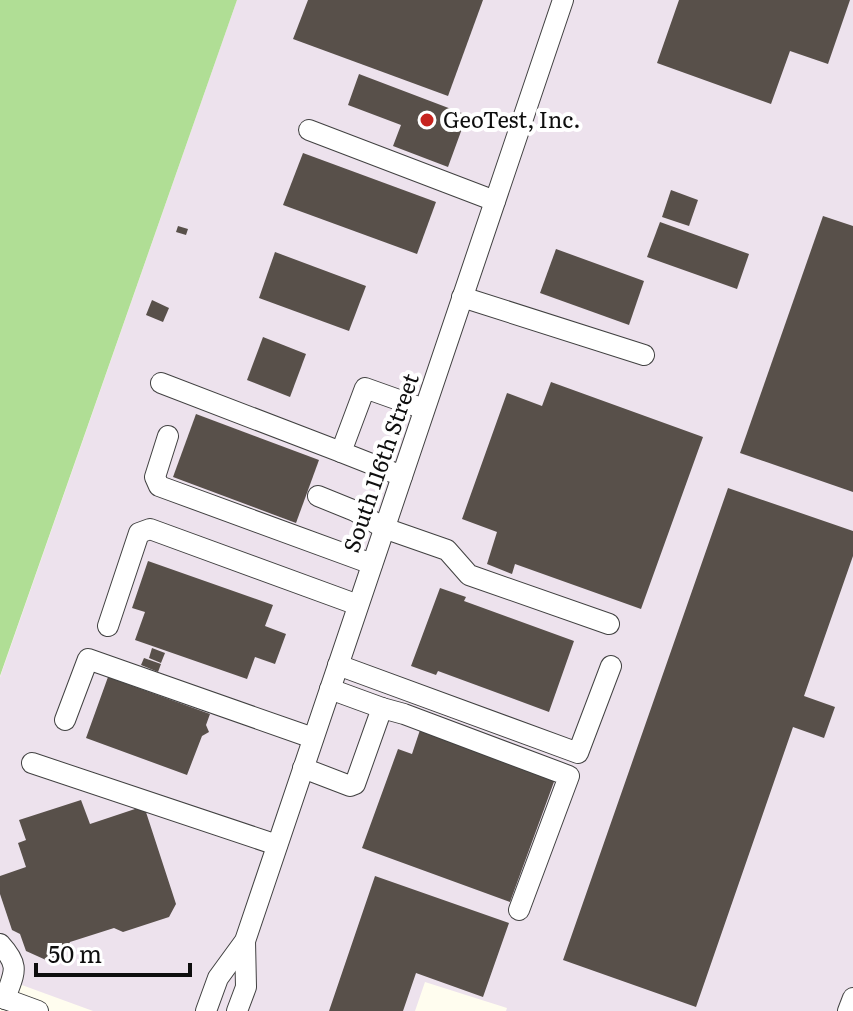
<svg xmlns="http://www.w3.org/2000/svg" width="853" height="1011" font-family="Literata,serif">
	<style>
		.industrial { fill: #ede2ed }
		.forest { fill: #b0de95 }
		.building { fill: #58504a }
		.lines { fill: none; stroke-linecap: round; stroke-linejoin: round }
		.minor-casing { stroke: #414141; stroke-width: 22 }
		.minor { stroke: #fff; stroke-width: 20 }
		.poi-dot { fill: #c6231e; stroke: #fff; stroke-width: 3 }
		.labels { text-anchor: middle; stroke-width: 8; stroke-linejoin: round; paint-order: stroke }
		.poi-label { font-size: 22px; fill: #0e0e0e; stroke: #fff; text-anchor: start }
		.street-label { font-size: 22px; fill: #0e0e0e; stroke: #fff }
	</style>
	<rect width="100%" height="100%" fill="#fffdef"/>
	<polygon class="industrial" points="237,0 853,0 853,1011 506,1011 507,1008 425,982 415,1011 93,1011 0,977 0,677"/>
	<polygon class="forest" points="0,0 237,0 0,676"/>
	<g class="building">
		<polygon points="308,0 483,0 448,96 293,39"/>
		<polygon points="679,0 850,0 828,64 790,51 771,104 657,63"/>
		<polygon points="359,74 467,115 448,167 393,146 401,125 348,105"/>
		<polygon points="303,153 436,202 417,254 283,205"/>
		<polygon points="671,190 698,200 689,226 662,217"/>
		<polygon points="823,216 853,226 853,492 740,453"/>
		<polygon points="660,222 749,254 737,289 647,257"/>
		<polygon points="178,226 188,229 186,235 176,232"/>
		<polygon points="556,249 644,281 629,325 540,293"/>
		<polygon points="275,252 366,286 349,331 259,298"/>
		<polygon points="152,300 169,308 163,322 146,315"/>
		<polygon points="263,337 306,354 290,397 247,380"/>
		<polygon points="551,382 703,437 641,609 515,564 512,574 487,564 497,532 462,519 507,393 542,406"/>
		<polygon points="196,414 319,460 296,523 173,477"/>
		<polygon points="728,488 853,531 853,556 804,696 835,707 824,738 793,727 696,1007 563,960"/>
		<polygon points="148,561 273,605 265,626 286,634 275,664 255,657 247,679 135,640 145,612 132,608"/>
		<polygon points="440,588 466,597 464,601 574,641 549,712 438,671 436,675 411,666"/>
		<polygon points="152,648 165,653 161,663 149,658"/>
		<polygon points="144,658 161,664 158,672 141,665"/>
		<polygon points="108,677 210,714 206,725 209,732 202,736 187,775 86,738"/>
		<polygon points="420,730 555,779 510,902 362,848 398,749 412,754"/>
		<polygon points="81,800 90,824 144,806 176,904 169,917 123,932 114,928 70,942 64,954 46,960 26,951 20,934 12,930 0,894 0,876 26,867 18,843 26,840 19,820"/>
		<polygon points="375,876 509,923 483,997 416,973 403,1011 329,1011"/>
	</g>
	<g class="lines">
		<g class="minor-casing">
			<g id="minor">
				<polyline points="309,130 495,201"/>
				<polyline points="462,297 644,355"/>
				<polyline points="161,383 341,452"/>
				<polyline points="168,436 155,477 159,486 372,564"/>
				<polyline points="402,476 341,452 365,388 424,409"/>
				<polyline points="318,496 355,511 384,528 447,550 469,575 609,624"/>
				<polyline points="108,626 139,533 150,529 358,605"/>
				<polyline points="338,665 578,753 611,666"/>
				<polyline points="382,708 404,714 569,776 519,910"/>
				<polyline points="65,720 88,659 313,738"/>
				<polyline points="32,763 277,845"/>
				<polyline points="303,768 350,786 355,784 382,708 330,689"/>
				<path d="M0,944C21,967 14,972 5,999"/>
				<polyline points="0,997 38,1011"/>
				<polyline points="206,1011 218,978 245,941 563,0"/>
				<polyline points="237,1011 246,987 245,941"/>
				<polyline points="848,1011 853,998"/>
			</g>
		</g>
		<use href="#minor" class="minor"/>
	</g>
	<circle class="poi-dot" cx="427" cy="120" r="8"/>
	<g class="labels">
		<g class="poi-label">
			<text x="443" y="128">GeoTest, Inc.</text>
		</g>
		<g class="street-label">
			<text transform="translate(381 463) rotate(-71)" y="8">South 116th Street</text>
		</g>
	</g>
	<path d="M36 963v12h154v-12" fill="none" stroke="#0e0e0e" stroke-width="4"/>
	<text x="48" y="963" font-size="24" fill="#0e0e0e" stroke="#ffffff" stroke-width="6" paint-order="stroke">50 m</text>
</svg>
